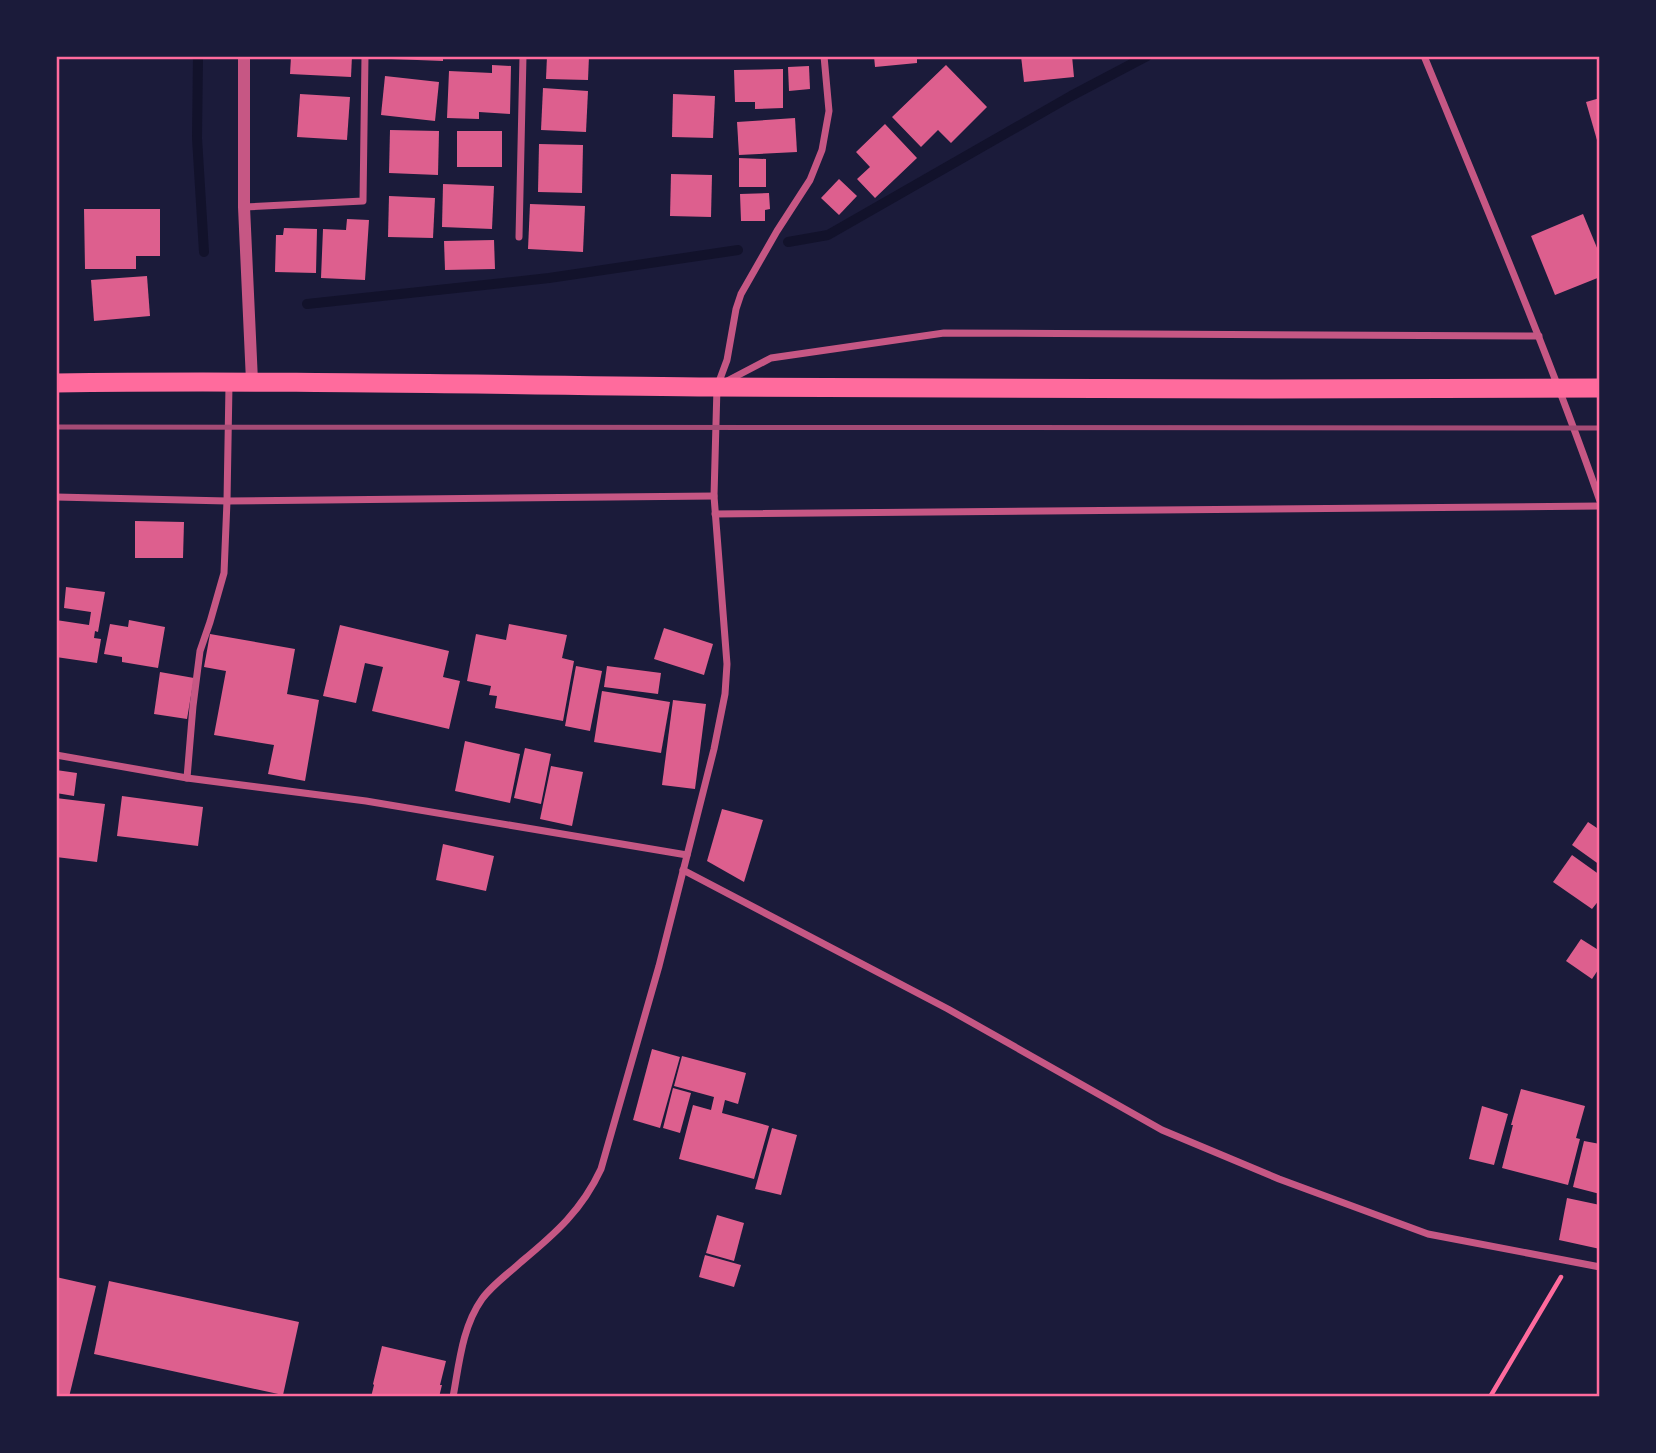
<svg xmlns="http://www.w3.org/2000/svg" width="1656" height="1453" font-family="Overpass,sans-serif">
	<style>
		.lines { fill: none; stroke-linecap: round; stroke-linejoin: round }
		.stream { stroke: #12122b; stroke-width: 10 }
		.building { fill: #dd5f8e }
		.path { stroke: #ff6b9d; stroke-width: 4.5 }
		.minor { stroke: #c65784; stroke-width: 7 }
		.tertiary { stroke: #c65784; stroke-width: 12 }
		.trunk { stroke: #ff6b9d; stroke-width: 19 }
		.rail { stroke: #a44b75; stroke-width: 5 }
		.neatline { fill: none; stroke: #ff6b9d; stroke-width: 2.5 }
	</style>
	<rect width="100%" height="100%" fill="#1b1b3a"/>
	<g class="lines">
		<g class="stream">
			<polyline points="198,56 197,138 204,252"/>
			<polyline points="788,242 828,235 1071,96 1147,56"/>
			<polyline points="307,304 549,278 738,250"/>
		</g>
	</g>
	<g class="building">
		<polygon points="291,56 352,56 351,77 290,74"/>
		<polygon points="391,56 443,56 443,61 391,59"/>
		<polygon points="547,56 589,56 588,80 546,79"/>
		<polygon points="874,56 917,56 917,63 875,67"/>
		<polygon points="1021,56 1072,56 1074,77 1024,82"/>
		<polygon points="492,65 511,66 510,114 479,112 479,119 447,118 449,71 492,73"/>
		<polygon points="946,65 987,107 951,143 938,130 921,147 892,117"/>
		<polygon points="809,66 810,89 789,91 788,67"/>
		<polygon points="783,69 783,108 755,109 755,102 735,102 734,70"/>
		<polygon points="385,76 439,82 435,121 381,115"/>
		<polygon points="543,88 588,91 586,132 541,130"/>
		<polygon points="300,94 350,97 347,140 297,137"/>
		<polygon points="673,94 715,96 713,138 672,137"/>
		<polygon points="1600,98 1600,147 1599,147 1586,102"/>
		<polygon points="795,118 797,152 739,155 737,122"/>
		<polygon points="885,124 917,158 875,198 857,179 870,167 856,152"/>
		<polygon points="390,130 439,131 438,175 389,173"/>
		<rect x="457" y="131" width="45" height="36"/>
		<polygon points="539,144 583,145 582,193 538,192"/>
		<polygon points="739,158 766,159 766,187 739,187"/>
		<polygon points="671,174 712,175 711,217 670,216"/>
		<polygon points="839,179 857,196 839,215 821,198"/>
		<polygon points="443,184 494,186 492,229 442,227"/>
		<polygon points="769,193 770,209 765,210 765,221 741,221 740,194"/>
		<polygon points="389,196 435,198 433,238 388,237"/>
		<polygon points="530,204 585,206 583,252 528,249"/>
		<polygon points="84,209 160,209 160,256 136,256 136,269 85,269"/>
		<polygon points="1583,214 1600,255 1600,277 1555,295 1531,236"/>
		<polygon points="347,219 369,220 365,280 321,278 323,229 346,230"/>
		<polygon points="284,228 317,229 316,273 275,272 276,235 283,235"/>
		<polygon points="494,240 495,269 445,270 444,241"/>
		<polygon points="147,276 150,316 94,321 91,280"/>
		<polygon points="135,521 184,522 183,558 135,558"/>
		<polygon points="66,587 105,592 98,632 95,631 94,638 101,639 97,663 56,657 56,620 89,625 91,612 64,608"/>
		<polygon points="129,620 165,627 158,668 122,662 122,657 104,654 110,624 128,627"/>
		<polygon points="509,624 567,635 562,658 574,661 563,721 495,708 497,696 489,695 491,686 467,681 476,634 506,640"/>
		<polygon points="340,625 449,651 443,677 460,681 449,729 372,711 383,667 365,663 356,703 323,696"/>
		<polygon points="664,628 713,644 704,675 654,659"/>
		<polygon points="210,634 295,649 287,694 319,700 305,781 268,774 274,745 214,735 226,671 204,667"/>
		<polygon points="576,666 602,671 590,731 565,726"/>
		<polygon points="607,666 661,673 658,694 604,687"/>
		<polygon points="160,672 194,678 187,719 154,714"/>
		<polygon points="602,691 670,702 661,753 594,742"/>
		<polygon points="673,700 706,704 695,789 662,785"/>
		<polygon points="465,741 520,754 510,803 455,791"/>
		<polygon points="525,748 551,754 541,804 514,798"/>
		<polygon points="551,766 583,772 572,826 540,819"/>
		<polygon points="56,770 77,773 74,796 56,793"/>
		<polygon points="122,796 203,807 198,846 117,836"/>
		<polygon points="56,798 105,804 97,862 56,857"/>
		<polygon points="722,809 763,820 744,882 707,861"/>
		<polygon points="1588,822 1600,830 1600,865 1572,845"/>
		<polygon points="443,844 494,856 486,891 436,880"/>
		<polygon points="1572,855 1600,875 1600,899 1592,909 1553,882"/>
		<polygon points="1581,939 1600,951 1600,967 1592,979 1566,961"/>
		<polygon points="652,1049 680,1057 660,1128 633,1120"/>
		<polygon points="682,1056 746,1073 738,1104 725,1100 722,1113 769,1126 754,1179 679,1159 693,1105 711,1110 714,1097 674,1086"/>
		<polygon points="673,1088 691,1093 680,1133 663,1128"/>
		<polygon points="1521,1089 1585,1106 1576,1138 1580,1139 1568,1185 1502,1168 1513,1125 1511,1125"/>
		<polygon points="1482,1106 1508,1114 1494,1165 1469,1159"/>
		<polygon points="772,1128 797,1135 781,1195 755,1189"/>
		<polygon points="1584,1141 1600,1144 1600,1194 1573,1187"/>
		<polygon points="1567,1198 1600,1205 1600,1249 1559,1240"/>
		<polygon points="717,1215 744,1223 734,1261 706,1253"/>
		<polygon points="705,1255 741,1265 734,1287 699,1277"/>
		<polygon points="56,1277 96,1286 69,1397 56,1397"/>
		<polygon points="109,1281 299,1322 283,1395 94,1354"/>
		<polygon points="382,1346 446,1361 440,1385 442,1385 439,1397 371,1397 374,1385 373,1384"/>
	</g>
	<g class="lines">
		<polyline class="path" points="1490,1397 1561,1277"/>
		<g class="minor">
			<path d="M1424,56C1485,204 1547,350 1600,501"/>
			<polyline points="244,207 363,201 365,56"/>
			<polyline points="519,237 523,56"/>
			<polyline points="727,381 771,358 944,333 1539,336"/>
			<polyline points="56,497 227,501 714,496"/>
			<polyline points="715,514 1600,506"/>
			<polyline points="56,755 187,778 366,801 687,855"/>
			<polyline points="187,778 193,706 200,651 210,622 224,573 227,501 229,385"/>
			<polyline points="683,870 948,1009 1162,1130 1279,1179 1428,1234 1600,1267"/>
			<path d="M453,1397C459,1365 462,1327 482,1299C492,1285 508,1274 521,1262C556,1233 582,1210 601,1169L659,966L714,749L725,694L727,664L714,496L717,387L727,360L736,309L741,294L777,231L810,180L822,150L829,111L824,56"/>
		</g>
		<polyline class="tertiary" points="244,56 244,207 252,381"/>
		<path class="trunk" d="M56,383C276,380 496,385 715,387C1010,389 1305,390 1600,388"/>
		<polyline class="rail" points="56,427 1600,428"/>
	</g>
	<rect width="1656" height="1453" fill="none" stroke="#1b1b3a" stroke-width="116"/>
	<rect x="58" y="58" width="1540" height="1337" class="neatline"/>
</svg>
